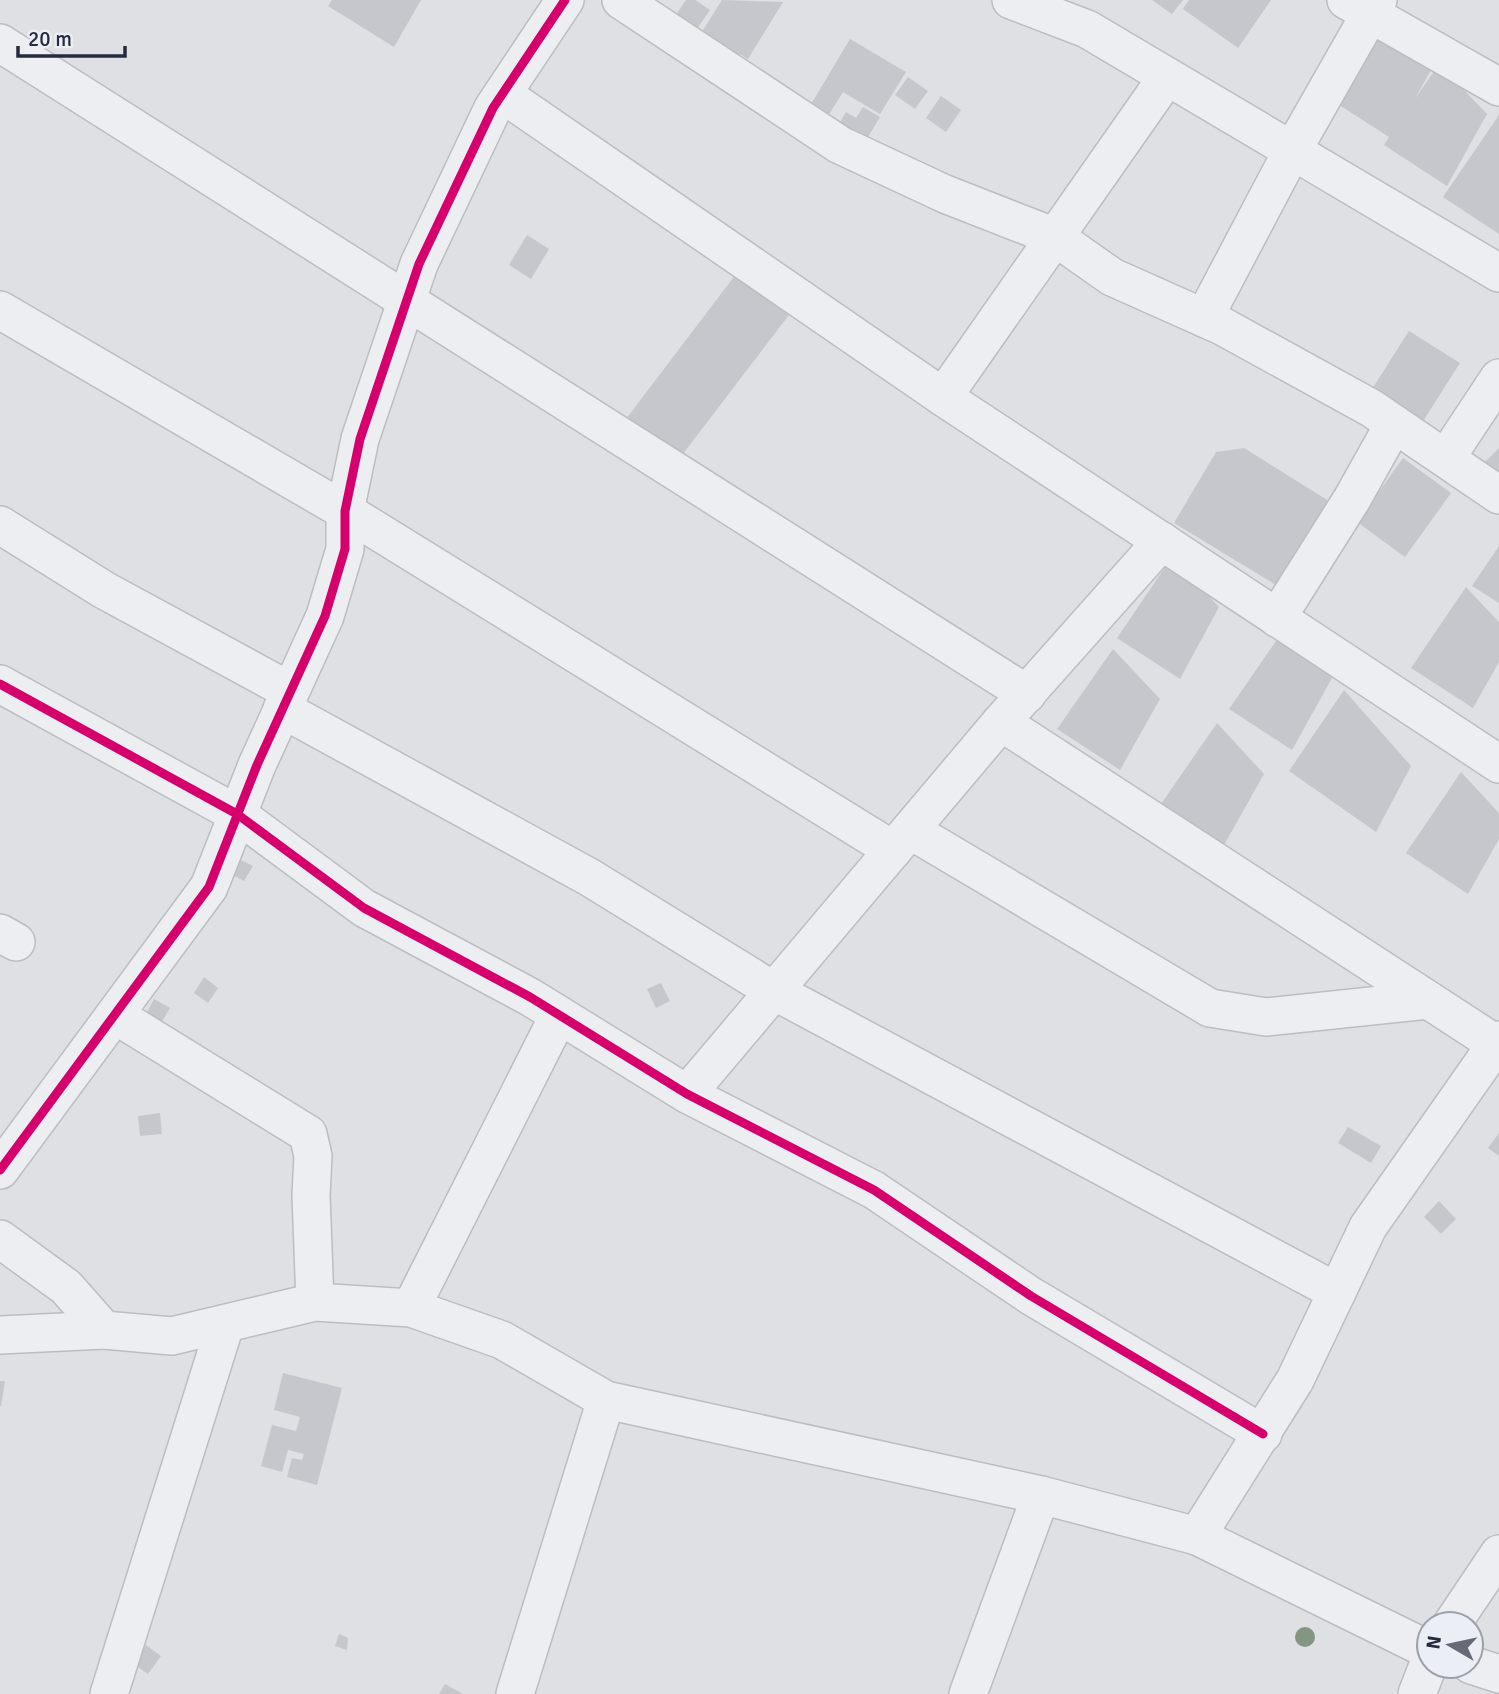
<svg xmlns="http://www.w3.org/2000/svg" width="1499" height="1694" font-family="Signika,sans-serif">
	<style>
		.building { fill: #c6c7cc }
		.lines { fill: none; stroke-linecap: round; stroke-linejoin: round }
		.minor-casing { stroke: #bcbdc1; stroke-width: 40 }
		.minor { stroke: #edeef1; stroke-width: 37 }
		.cycleway-casing { stroke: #ebeef5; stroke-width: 13 }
		.cycleway { stroke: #d6006c; stroke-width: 9 }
		.tree { fill: #829682 }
	</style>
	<rect width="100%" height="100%" fill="#dfe0e4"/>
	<g class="building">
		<polygon points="332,0 421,0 394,47 328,6"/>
		<polygon points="686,0 695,0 710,10 692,36 671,22"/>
		<polygon points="722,0 783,2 748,59 740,54 734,64 696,41"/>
		<polygon points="1152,0 1183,0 1172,14"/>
		<polygon points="1189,0 1271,0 1238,48 1183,9"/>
		<polygon points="1376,28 1432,68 1415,99 1439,64 1487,114 1447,186 1384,145 1389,137 1330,99"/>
		<polygon points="850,39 906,72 880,114 843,92 828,116 810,106"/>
		<polygon points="908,77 928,91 915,109 895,95"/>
		<polygon points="941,96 961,110 946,132 926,118"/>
		<polygon points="863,107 880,117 865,142 838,125 846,112 856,118"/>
		<polygon points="1499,115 1499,234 1443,197"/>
		<polygon points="527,235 549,249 531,279 509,265"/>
		<polygon points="736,274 789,315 676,463 623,423"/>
		<polygon points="1409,331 1460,363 1418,429 1367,397"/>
		<polygon points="1244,448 1332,503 1281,588 1174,523 1216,452"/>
		<polygon points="1499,448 1499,481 1481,466"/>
		<polygon points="1403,458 1451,493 1405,557 1357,522"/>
		<polygon points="1499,546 1499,603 1472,586"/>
		<polygon points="1172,557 1219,607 1180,679 1117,638"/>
		<polygon points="1466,587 1499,622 1499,662 1473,708 1411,668"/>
		<polygon points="1285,628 1332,678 1292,750 1229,709"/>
		<polygon points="1113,649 1160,699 1120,770 1057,729"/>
		<polygon points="1344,690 1411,766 1376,832 1289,771"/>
		<polygon points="1217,723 1264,774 1224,845 1161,804"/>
		<polygon points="1461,772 1499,813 1499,839 1468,894 1406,853"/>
		<polygon points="239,859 253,866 244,881 231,874"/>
		<polygon points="204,977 218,988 208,1003 194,993"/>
		<polygon points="661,983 670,1001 656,1008 647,989"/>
		<polygon points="154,999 170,1008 160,1025 145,1016"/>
		<polygon points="160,1113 162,1134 140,1136 138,1116"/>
		<polygon points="1348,1127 1381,1146 1371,1163 1338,1143"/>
		<polygon points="1499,1133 1499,1156 1488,1148"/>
		<polygon points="1439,1201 1456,1219 1441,1234 1424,1217"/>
		<polygon points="283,1373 342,1388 317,1485 287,1477 292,1458 302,1460 304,1454 288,1450 282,1472 261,1466 272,1425 296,1431 300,1417 274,1410"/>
		<polygon points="0,1381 5,1381 1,1406 0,1406"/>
		<polygon points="339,1634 348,1638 347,1650 335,1646"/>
		<polygon points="146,1645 161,1656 148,1674 133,1664"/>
		<polygon points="445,1684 463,1694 439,1694"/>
	</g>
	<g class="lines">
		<g class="minor-casing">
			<g id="minor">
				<polyline points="621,0 840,145 945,194 1055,237 1112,277 1222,326 1371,408 1499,495"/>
				<polyline points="1011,0 1087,29 1499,273"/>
				<polyline points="1346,0 1499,87"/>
				<polyline points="0,43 1027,694"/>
				<polyline points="504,95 943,397 1499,764"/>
				<polyline points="0,310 345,511 893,850"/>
				<polyline points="1204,318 1291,153 1378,0"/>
				<polyline points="943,397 1167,77"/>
				<polyline points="1446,458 1499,378"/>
				<polyline points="0,525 104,590 290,691"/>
				<polyline points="1277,618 1352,499 1394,424"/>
				<polyline points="0,684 237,814 364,908 530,997 687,1094 874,1190 1031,1296 1263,1434"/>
				<polyline points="282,709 589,877 774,991 1337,1292"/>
				<polyline points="1001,722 1496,1044"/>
				<polyline points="910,830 1210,1008 1266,1017 1428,1000"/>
				<polyline points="0,933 16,942"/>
				<polyline points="115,1015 308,1134 313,1156 311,1195 315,1302"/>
				<polyline points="687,1094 1001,722 1162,541"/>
				<polyline points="0,1170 209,887 257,765 325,616 345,549 345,511 360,439 419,264 493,108 565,0"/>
				<polyline points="0,1239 66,1287 104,1330 172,1336 315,1302 411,1308 502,1340 606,1400 1041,1495 1197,1536"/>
				<polyline points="411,1308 559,1015"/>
				<polyline points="0,1335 104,1330"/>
				<polyline points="1452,1624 1499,1554"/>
				<polyline points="1429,1650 1197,1536 1295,1380 1368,1227 1499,1040"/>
				<polyline points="1471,1665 1499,1674"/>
				<polyline points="109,1694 225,1325"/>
				<polyline points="515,1694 606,1400"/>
				<polyline points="968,1694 1041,1495"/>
				<polyline points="1417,1694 1429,1663"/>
			</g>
		</g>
		<use href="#minor" class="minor"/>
		<g class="cycleway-casing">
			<g id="cycleway">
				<polyline points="0,684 237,814 364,908 530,997 687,1094 874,1190 1031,1296 1263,1434"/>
				<polyline points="0,1170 209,887 257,765 325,616 345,549 345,511 360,439 419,264 493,108 565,0"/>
			</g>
		</g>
		<use href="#cycleway" class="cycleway"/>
	</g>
	<circle class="tree" cx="1305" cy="1637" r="10"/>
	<g transform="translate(1450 1645) rotate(279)"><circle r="33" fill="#ebeef5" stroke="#9ca0ab" stroke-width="2"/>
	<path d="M0-5L12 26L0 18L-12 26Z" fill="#666a77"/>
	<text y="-10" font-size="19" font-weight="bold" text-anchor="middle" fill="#252b3d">N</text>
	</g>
	<path d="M18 46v10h107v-10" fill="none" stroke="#252b3d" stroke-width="3.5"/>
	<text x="28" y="46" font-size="21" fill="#252b3d" stroke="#ebeef5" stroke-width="5" paint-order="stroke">20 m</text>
</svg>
